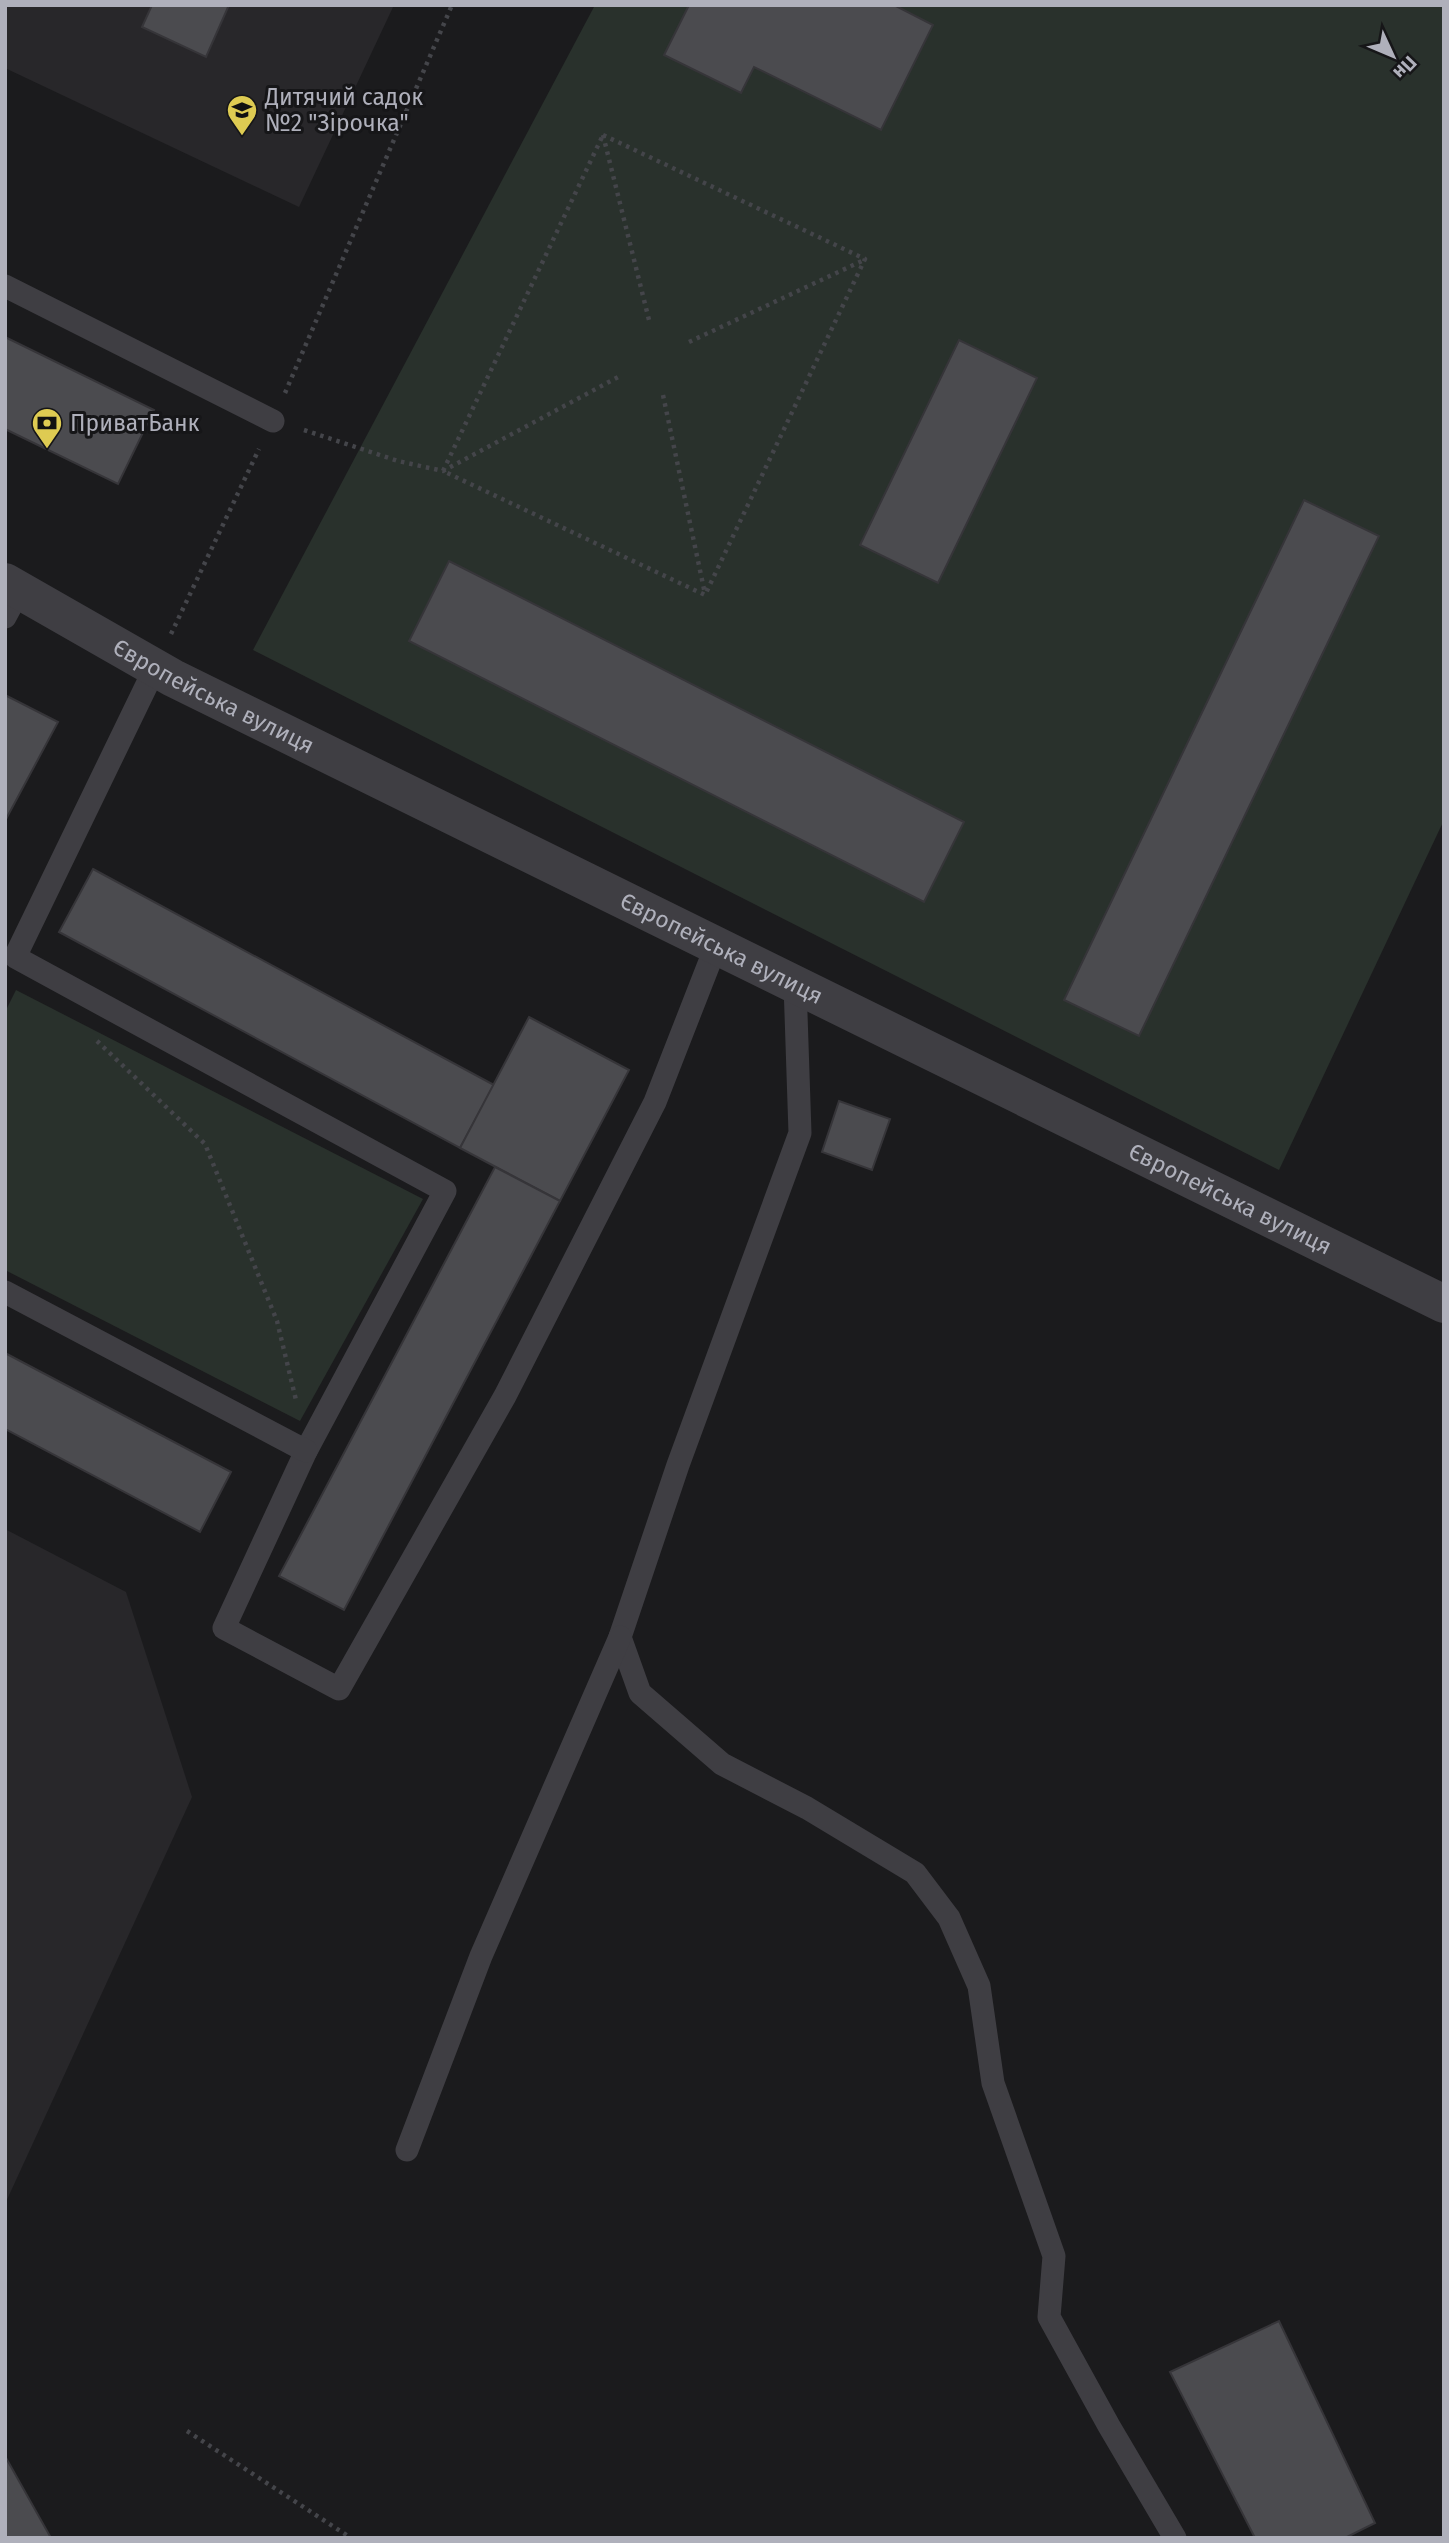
<svg xmlns="http://www.w3.org/2000/svg" width="1449" height="2543" font-family="'Fira Sans',sans-serif">
	<style>
		.built { fill: #28272a }
		.green { fill: #29312c }
		.building { fill: #4b4b4f; stroke: #363539; stroke-width: 2 }
		.lines { fill: none; stroke-linecap: round; stroke-linejoin: round }
		.path { stroke: #44454a; stroke-width: 4.5; stroke-dasharray: 3.5 5; stroke-linecap: butt }
		.service { stroke: #3f3e43; stroke-width: 23 }
		.minor { stroke: #3f3e43; stroke-width: 38 }
		.labels { text-anchor: middle; stroke-width: 6; stroke-linejoin: round; paint-order: stroke }
		.poi-label { font-size: 23px; fill: #afb0bb; stroke: #161618; text-anchor: start }
		.street-label { font-size: 23px; fill: #afb0bb; stroke: #161618 }
	</style>
	<rect width="100%" height="100%" fill="#1b1b1d"/>
	<g class="built">
		<polygon points="5,5 394,5 299,207 5,68"/>
		<polygon points="5,1529 126,1592 192,1797 5,2204"/>
	</g>
	<g class="green">
		<polygon points="595,5 1444,5 1444,820 1279,1170 253,650"/>
		<polygon points="16,990 423,1199 300,1421 5,1270 5,1012"/>
	</g>
	<g class="building">
		<polygon points="152,5 229,5 206,57 142,27"/>
		<polygon points="689,5 894,5 933,25 881,130 754,67 741,93 664,55"/>
		<polygon points="5,337 154,410 118,484 5,429"/>
		<polygon points="959,340 1037,378 938,583 860,545"/>
		<polygon points="1304,500 1379,536 1139,1036 1064,1000"/>
		<polygon points="449,561 964,822 924,902 409,641"/>
		<polygon points="5,695 58,722 5,821"/>
		<polygon points="93,869 494,1085 460,1148 59,932"/>
		<polygon points="529,1017 629,1070 560,1201 460,1148"/>
		<polygon points="839,1101 890,1119 872,1170 822,1152"/>
		<polygon points="495,1167 560,1201 344,1610 279,1576"/>
		<polygon points="5,1353 231,1472 200,1532 5,1429"/>
		<polygon points="1279,2321 1375,2523 1345,2538 1255,2538 1170,2372"/>
		<polygon points="5,2456 51,2538 5,2538"/>
	</g>
	<g class="lines">
		<g class="path">
			<polygon points="603,135 865,259 705,595 443,471"/>
			<polyline points="603,135 649,320"/>
			<polyline points="689,342 864,260"/>
			<polyline points="285,393 452,5"/>
			<polyline points="663,395 705,594"/>
			<polyline points="304,430 398,461 443,471 620,376"/>
			<polyline points="171,634 259,449"/>
			<polyline points="97,1041 205,1144 277,1321 296,1400"/>
			<polyline points="187,2431 351,2538"/>
		</g>
		<g class="service">
			<polyline points="5,286 273,421"/>
			<polyline points="5,617 20,589"/>
			<polyline points="155,668 15,957 445,1191 306,1451 224,1628 339,1689 505,1396 655,1102 716,946"/>
			<polyline points="795,984 800,1133 678,1465 620,1637 640,1693 722,1764 807,1808 915,1873 949,1918 979,1986 993,2083 1054,2256 1049,2317 1109,2426 1175,2538"/>
			<polyline points="5,1292 306,1451"/>
			<polyline points="407,2150 481,1956 620,1637"/>
		</g>
		<path class="minor" id="s1" d="M5,582L173,678L1444,1304"/>
	</g>
	<defs>
		<g id="school-pin" transform="scale(1.575)"><path d="M0 17L-7.5 6A9.5 9.5 0 1 1 7.5 6Z" fill="#decb52" stroke="#161618"/><path d="M0-5L7-2L0 1L-7-2ZM-4 1L0 2.5L4 1V4Q0 6-4 4Z" fill="#111"/></g>
		<g id="bank-pin" transform="scale(1.575)"><path d="M0 17L-7.5 6A9.5 9.5 0 1 1 7.5 6Z" fill="#decb52" stroke="#161618"/><path d="M-6-4H6V4H-6ZM0-2.3a2.3 2.3 0 1 0 0 4.6a2.3 2.3 0 1 0 0-4.6Z" fill="#111"/></g>
	</defs>
	<g fill-rule="evenodd">
		<use href="#school-pin" x="242" y="110"/>
		<use href="#bank-pin" x="47" y="423"/>
	</g>
	<g class="labels">
		<g class="poi-label">
			<text x="265" y="105">Дитячий садок<tspan x="265" dy="26">№2 "Зірочка"</tspan></text>
			<text x="70" y="431">ПриватБанк</text>
		</g>
		<g class="street-label">
			<text dy="8" stroke="none"><textPath href="#s1" startOffset="238">Європейська вулиця</textPath></text>
			<text dy="8" stroke="none"><textPath href="#s1" startOffset="805">Європейська вулиця</textPath></text>
			<text dy="8" stroke="none"><textPath href="#s1" startOffset="1372">Європейська вулиця</textPath></text>
		</g>
	</g>
	<rect width="1449" height="2543" fill="none" stroke="#afb0bb" stroke-width="14"/>
	<g transform="translate(1393 56) rotate(134)" stroke="#161618" stroke-width="5" paint-order="stroke">
	<path d="M0-5L12 26L0 18L-12 26Z" fill="#afb0bb"/>
	<text y="-10" font-size="19" font-weight="bold" text-anchor="middle" fill="#afb0bb">Пн</text>
	</g>
</svg>
